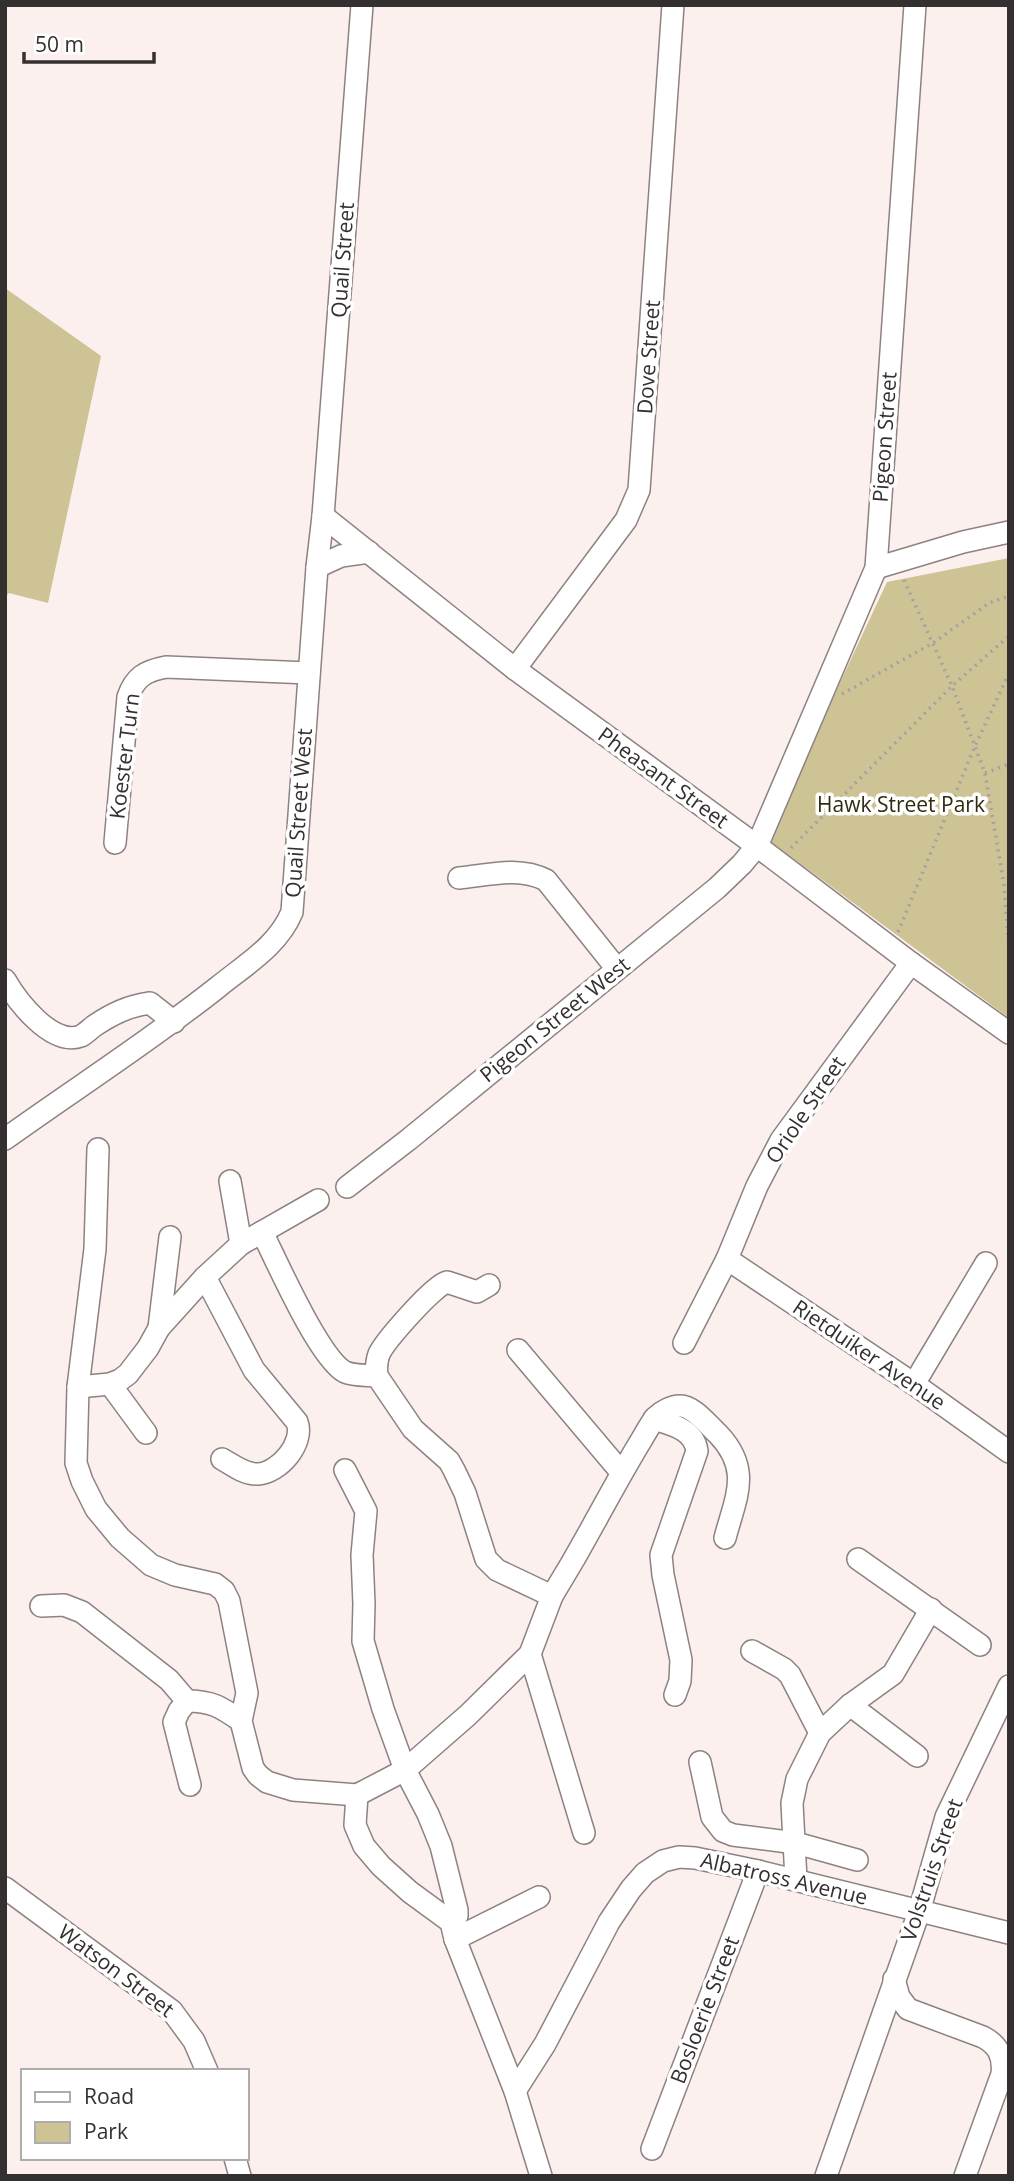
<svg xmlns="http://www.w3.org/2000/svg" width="1014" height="2181" font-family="'Open Sans',sans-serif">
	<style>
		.green { fill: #cdc395 }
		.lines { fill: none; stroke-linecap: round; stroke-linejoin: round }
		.minor-casing { stroke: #8d8281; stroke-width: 24 }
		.path { stroke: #a8a09f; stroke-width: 3.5; stroke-dasharray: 2 5; stroke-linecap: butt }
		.minor { stroke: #fff; stroke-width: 21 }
		.labels { text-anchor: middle; stroke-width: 7; stroke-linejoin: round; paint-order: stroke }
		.street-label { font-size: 21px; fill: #353030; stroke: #fff }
		.park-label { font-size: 21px; fill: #312b0f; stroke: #fff }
	</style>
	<rect width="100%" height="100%" fill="#fbf0ee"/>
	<g class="green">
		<polygon points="5,288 101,356 48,603 9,593 5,597"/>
		<polygon points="1009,558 1009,1018 767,839 887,582"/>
	</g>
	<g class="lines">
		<g class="minor-casing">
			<g id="minor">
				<polyline points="323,516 515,669 757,846 911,963 1009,1033"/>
				<polyline points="317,567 341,556 369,552"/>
				<polyline points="876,568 963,542 1009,532"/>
				<polyline points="515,669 626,520 639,490 673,5"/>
				<path d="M115,843L128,697C135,677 145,671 166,667L309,673"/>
				<path d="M459,878C489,875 519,866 546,880L617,969"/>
				<path d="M5,980C17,1001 52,1047 81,1036C85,1034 90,1029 94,1026C112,1014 128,1006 150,1003L174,1022"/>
				<path d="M5,1139C76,1088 150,1041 218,987C245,965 278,946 292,912L317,567L323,516L362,5"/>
				<polyline points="98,1149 95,1249 78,1387 76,1463 82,1481 96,1509 120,1538 151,1565 175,1575 215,1584 224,1591 229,1601 247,1693 241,1721 253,1768 258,1775 267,1782 293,1790 357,1795 405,1770 468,1715 530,1654 552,1596"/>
				<polyline points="230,1181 241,1244"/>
				<polyline points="347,1187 408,1140 717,888 742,864 757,846 876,568 915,5"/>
				<path d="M262,1232C277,1262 319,1358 345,1372C354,1376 367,1375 377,1376L413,1429L449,1461L454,1470L465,1493L486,1559L497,1570L552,1596C568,1570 583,1544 597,1518C612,1491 626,1465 642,1439C646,1432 651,1423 656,1417C662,1411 672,1406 680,1406C694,1406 708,1425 718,1434C752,1470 736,1496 725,1538"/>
				<polyline points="727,1259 914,1384 1009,1452"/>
				<path d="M205,1277L254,1370L297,1422C305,1443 279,1473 258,1474C245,1475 233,1465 222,1459"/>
				<polyline points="159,1328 205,1277 241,1244 318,1200"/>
				<polyline points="684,1343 727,1259 757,1186 781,1140 911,963"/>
				<polyline points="518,1350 621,1472"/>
				<path d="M377,1376C376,1368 376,1362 379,1354C385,1341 434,1285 447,1282L477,1292L489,1285"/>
				<polyline points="110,1384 146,1433"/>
				<polyline points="914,1384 986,1263"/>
				<polyline points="78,1387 110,1384 120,1380 128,1374 148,1348 159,1328 170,1237"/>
				<path d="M654,1419C672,1425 694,1429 697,1451L661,1555L663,1575L681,1660L680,1681L675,1695"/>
				<polyline points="345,1470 366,1511 362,1555 364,1604 363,1641 383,1709 405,1770 428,1814 441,1846 457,1910 457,1916 451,1922"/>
				<polyline points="858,1559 980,1645"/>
				<polyline points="41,1606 64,1605 82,1612 169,1680 187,1701"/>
				<polyline points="752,1651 784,1669 790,1675 820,1733"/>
				<polyline points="530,1654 584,1833"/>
				<polyline points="850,1705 917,1756"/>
				<polyline points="700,1762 712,1817 723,1831 733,1835 796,1843 857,1860"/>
				<path d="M190,1785L174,1722L179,1711L187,1701C212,1701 221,1707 241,1721"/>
				<polyline points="357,1795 355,1825 364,1846 381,1866 410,1892 451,1922 455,1939 515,2091 541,2176"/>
				<polyline points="796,1880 792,1803 797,1779 820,1733 850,1705 893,1674 931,1609"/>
				<polyline points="5,1888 172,2011 194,2041 207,2071"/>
				<polyline points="455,1939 539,1897"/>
				<path d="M894,1979L899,1997L908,2009L983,2037C998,2045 1004,2056 1002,2074L965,2176"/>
				<polyline points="515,2091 545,2044 609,1922 631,1889 645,1873 663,1861 679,1857 695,1858 758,1871 1009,1933"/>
				<polyline points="652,2149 758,1871"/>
				<polyline points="235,2158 240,2176"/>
				<polyline points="826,2176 919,1912 946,1817 1009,1686"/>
			</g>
		</g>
		<g class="path">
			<polyline points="904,580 952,686 985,773 1004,885 1009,950"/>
			<polyline points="842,694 933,643 989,603 1009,596"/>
			<polyline points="985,773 1009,764"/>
			<polyline points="791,848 952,686 1009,636"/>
			<polyline points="898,932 975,746 1009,673"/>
		</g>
		<use href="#minor" class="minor"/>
	</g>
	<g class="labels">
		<g class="street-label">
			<text transform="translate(343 260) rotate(-86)" y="7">Quail Street</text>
			<text transform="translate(649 357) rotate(-86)" y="7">Dove Street</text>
			<text transform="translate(885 437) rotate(-86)" y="7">Pigeon Street</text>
			<text transform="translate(125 756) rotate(-83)" y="7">Koester Turn</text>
			<text transform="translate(663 778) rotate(36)" y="7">Pheasant Street</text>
			<text transform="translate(299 813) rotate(-86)" y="7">Quail Street West</text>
			<text transform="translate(555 1020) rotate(-39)" y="7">Pigeon Street West</text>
			<text transform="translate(806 1110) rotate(-56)" y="7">Oriole Street</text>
			<text transform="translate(869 1355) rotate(34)" y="7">Rietduiker Avenue</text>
			<text transform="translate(932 1870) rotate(-71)" y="7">Volstruis Street</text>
			<text transform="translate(784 1879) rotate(13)" y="7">Albatross Avenue</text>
			<text transform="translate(116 1971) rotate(37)" y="7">Watson Street</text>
			<text transform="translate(705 2010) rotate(-69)" y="7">Bosloerie Street</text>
		</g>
		<g class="park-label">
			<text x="901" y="812">Hawk Street Park</text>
		</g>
	</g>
	<rect width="1014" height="2181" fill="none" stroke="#353030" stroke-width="14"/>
	<rect x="21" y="2069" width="228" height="91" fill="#ffffff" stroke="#aeacac" stroke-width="2"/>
	<rect x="35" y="2092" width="35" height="10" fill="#ffffff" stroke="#aeacac" stroke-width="2"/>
	<text x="84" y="2104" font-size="21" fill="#353030">Road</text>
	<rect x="35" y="2122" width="35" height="21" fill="#cdc395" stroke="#aeacac" stroke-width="2"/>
	<text x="84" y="2139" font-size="21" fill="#353030">Park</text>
	<path d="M24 52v10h130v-10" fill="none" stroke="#353030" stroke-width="3.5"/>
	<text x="35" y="52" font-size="21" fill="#353030" stroke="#ffffff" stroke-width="5" paint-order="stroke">50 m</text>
</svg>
